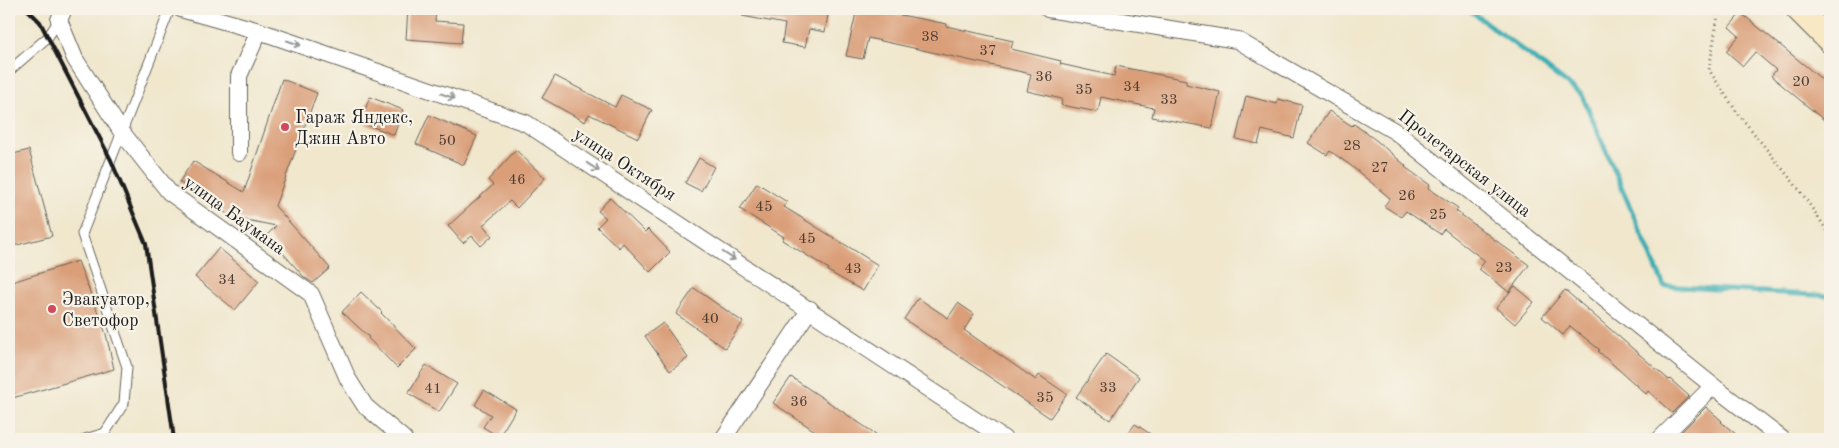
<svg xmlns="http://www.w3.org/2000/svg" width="1839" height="448" font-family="'Old Standard TT',serif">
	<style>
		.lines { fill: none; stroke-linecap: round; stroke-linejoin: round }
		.stream { stroke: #3badb3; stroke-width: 5 }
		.building { fill: #da9f79 }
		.lane-casing { stroke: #66635a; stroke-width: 11 }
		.street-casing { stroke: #66635a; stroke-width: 18 }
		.secondary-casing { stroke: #66635a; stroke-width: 26 }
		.path { stroke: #66635a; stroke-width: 3; stroke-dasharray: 1 4; stroke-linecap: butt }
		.lane { stroke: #fff; stroke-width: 9 }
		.street { stroke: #fff; stroke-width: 16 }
		.secondary { stroke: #f8e8c3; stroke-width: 24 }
		.rail { stroke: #1c1c1c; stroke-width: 4 }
		.oneway { stroke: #999 }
		.poi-dot { fill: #d1495b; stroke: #f7f3e8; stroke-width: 2 }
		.labels { text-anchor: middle; stroke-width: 4.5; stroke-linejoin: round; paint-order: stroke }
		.number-label { font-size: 15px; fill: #4c3d33 }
		.poi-label { font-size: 18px; fill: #1c1c1c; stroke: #f7f3e8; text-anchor: start }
		.street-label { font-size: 18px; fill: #1c1c1c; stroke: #f7f3e8 }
	</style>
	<rect width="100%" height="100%" fill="#f7f3e8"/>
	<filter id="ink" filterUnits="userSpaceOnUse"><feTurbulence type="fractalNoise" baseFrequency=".02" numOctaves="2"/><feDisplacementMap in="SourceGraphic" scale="10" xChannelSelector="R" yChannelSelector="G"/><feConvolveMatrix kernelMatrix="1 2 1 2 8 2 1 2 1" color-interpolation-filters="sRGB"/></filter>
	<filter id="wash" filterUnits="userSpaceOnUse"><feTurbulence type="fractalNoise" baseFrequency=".0096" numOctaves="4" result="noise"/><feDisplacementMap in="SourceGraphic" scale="20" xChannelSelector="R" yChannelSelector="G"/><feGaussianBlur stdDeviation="1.12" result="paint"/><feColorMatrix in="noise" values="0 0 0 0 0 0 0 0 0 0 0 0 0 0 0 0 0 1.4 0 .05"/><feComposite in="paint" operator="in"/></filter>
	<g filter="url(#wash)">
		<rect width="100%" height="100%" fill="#f0e7cd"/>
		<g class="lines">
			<polyline class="stream" points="1468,9 1582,95 1664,286 1830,296"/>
		</g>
		<g id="blocks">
			<g class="building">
				<polygon points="408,9 436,9 435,21 463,23 461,43 406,39"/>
				<polygon points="743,9 829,9 825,32 809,29 805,47 782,43 785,24 742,16"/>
				<polygon points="857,9 870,9 947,24 946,26 1013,41 1011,49 1061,61 1060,64 1114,76 1116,66 1186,80 1186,84 1220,92 1212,128 1152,117 1154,108 1101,97 1098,112 1061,105 1062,99 1027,91 1031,74 868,38 863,59 846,56"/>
				<polygon points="1741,13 1830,86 1830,125 1771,76 1776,70 1755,52 1743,66 1726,51 1739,36 1729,27"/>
				<polygon points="555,76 615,107 621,95 652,110 638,138 589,114 585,122 542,98"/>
				<polygon points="282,79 317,93 275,206 330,268 313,283 304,277 267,235 276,226 232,217 179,182 193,161 244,192"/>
				<polygon points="1246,96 1277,104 1278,99 1302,105 1294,138 1262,130 1258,144 1236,139"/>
				<polygon points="370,97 403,110 394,135 360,122"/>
				<polygon points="1329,111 1352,126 1354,124 1377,141 1406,166 1405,167 1430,185 1428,188 1458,208 1456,211 1529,265 1509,292 1479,269 1485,261 1444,229 1440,234 1406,211 1401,217 1384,206 1390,198 1350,165 1330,151 1327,155 1308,143"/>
				<polygon points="429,115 477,136 464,165 416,144"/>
				<polygon points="29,150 52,236 9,247 9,155"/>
				<polygon points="516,150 545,178 517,208 510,201 483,225 492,236 481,246 472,236 463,243 448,226 493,185 488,180"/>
				<polygon points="699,158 714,167 701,191 685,183"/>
				<polygon points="757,183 787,202 784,207 878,265 863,291 828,271 829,269 782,240 784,237 740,209"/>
				<polygon points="610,198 645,232 648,229 670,252 650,272 623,243 619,248 597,227 606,218 598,211"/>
				<polygon points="219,248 259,281 235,310 195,277"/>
				<polygon points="78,261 106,334 114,369 9,399 9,283"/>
				<polygon points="1515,286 1534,302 1515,324 1496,308"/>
				<polygon points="694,288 743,322 725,348 676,314"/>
				<polygon points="1565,290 1669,380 1670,379 1689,396 1672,413 1648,391 1646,394 1598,351 1600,350 1570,326 1563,335 1542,317"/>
				<polygon points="361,292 382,312 381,313 416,349 397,368 368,338 369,337 342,312"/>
				<polygon points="918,298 948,318 958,303 974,314 964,330 1036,380 1039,375 1067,394 1050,418 904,319"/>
				<polygon points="663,323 688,358 670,371 645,336"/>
				<polygon points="1106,354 1139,377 1110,420 1076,397"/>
				<polygon points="426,365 457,384 439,412 408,393"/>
				<polygon points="791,377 824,399 883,439 827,439 773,403"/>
				<polygon points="484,390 516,409 499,437 483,427 491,415 475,405"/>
				<polygon points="1706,407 1722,421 1721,422 1742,439 1686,439 1679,434"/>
				<polygon points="1135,424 1158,439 1124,439"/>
			</g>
		</g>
	</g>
	<g filter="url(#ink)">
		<use href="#blocks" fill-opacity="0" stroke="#66635a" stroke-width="1"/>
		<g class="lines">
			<g class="lane-casing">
				<g id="lane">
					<polyline points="9,71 48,37 59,20"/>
					<polyline points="85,439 105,433 124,403 127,367 82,234 170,9"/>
				</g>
			</g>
			<g class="street-casing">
				<g id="street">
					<polyline points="64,9 59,20 75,59 121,131 169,192 311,294 348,379 365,406 404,439"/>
					<polyline points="181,9 259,31 526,123 1004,439"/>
					<polyline points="1048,9 1237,40 1396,132 1713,386 1782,439"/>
					<polyline points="239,153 239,76 259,31"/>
					<polyline points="723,439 810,309"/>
					<polyline points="1660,439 1713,386"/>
				</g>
			</g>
			<g class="secondary-casing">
				<polyline id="secondary" points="1798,9 1830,41"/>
			</g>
			<polyline class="path" points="1719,9 1709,70 1736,111 1801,192 1826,229 1830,232"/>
			<use href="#lane" class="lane"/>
			<use href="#street" class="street"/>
			<use href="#secondary" class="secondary"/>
			<polyline class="rail" points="27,9 40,22 111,160 146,244 174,439"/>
		</g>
		<defs><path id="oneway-shaft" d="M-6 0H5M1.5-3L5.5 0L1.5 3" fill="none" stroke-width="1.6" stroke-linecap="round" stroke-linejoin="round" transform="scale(1.25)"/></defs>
		<g class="oneway">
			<use href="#oneway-shaft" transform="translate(294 43) rotate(19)"/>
			<use href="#oneway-shaft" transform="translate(448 96) rotate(19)"/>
			<use href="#oneway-shaft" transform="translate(593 167) rotate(33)"/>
			<use href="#oneway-shaft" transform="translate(729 256) rotate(33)"/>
		</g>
	</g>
	<g class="poi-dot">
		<circle cx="285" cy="127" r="5"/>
		<circle cx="52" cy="309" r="5"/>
	</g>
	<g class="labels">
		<g class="number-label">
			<text x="930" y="41">38</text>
			<text x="988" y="55">37</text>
			<text x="1044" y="81">36</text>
			<text x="1801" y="86">20</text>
			<text x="1132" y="91">34</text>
			<text x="1084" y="94">35</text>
			<text x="1169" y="104">33</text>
			<text x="447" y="145">50</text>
			<text x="1352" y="150">28</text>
			<text x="1380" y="172">27</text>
			<text x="517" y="184">46</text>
			<text x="1407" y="200">26</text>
			<text x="764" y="211">45</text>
			<text x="1438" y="219">25</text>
			<text x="807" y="243">45</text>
			<text x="1504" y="272">23</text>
			<text x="853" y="273">43</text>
			<text x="227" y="284">34</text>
			<text x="710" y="323">40</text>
			<text x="1108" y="392">33</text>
			<text x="433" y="393">41</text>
			<text x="1045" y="402">35</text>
			<text x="799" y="406">36</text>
		</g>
		<g class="poi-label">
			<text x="295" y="123">Гараж Яндекс,<tspan x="295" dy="21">Джин Авто</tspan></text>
			<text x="62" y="305">Эвакуатор,<tspan x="62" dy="21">Светофор</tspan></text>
		</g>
		<g class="street-label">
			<text transform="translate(1465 163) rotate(38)" y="6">Пролетарская улица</text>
			<text transform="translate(625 164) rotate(33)" y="6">улица Октября</text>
			<text transform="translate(235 215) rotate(36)" y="6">улица Баумана</text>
		</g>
	</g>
	<rect width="1839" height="448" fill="none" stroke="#f7f3e8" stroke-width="30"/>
</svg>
